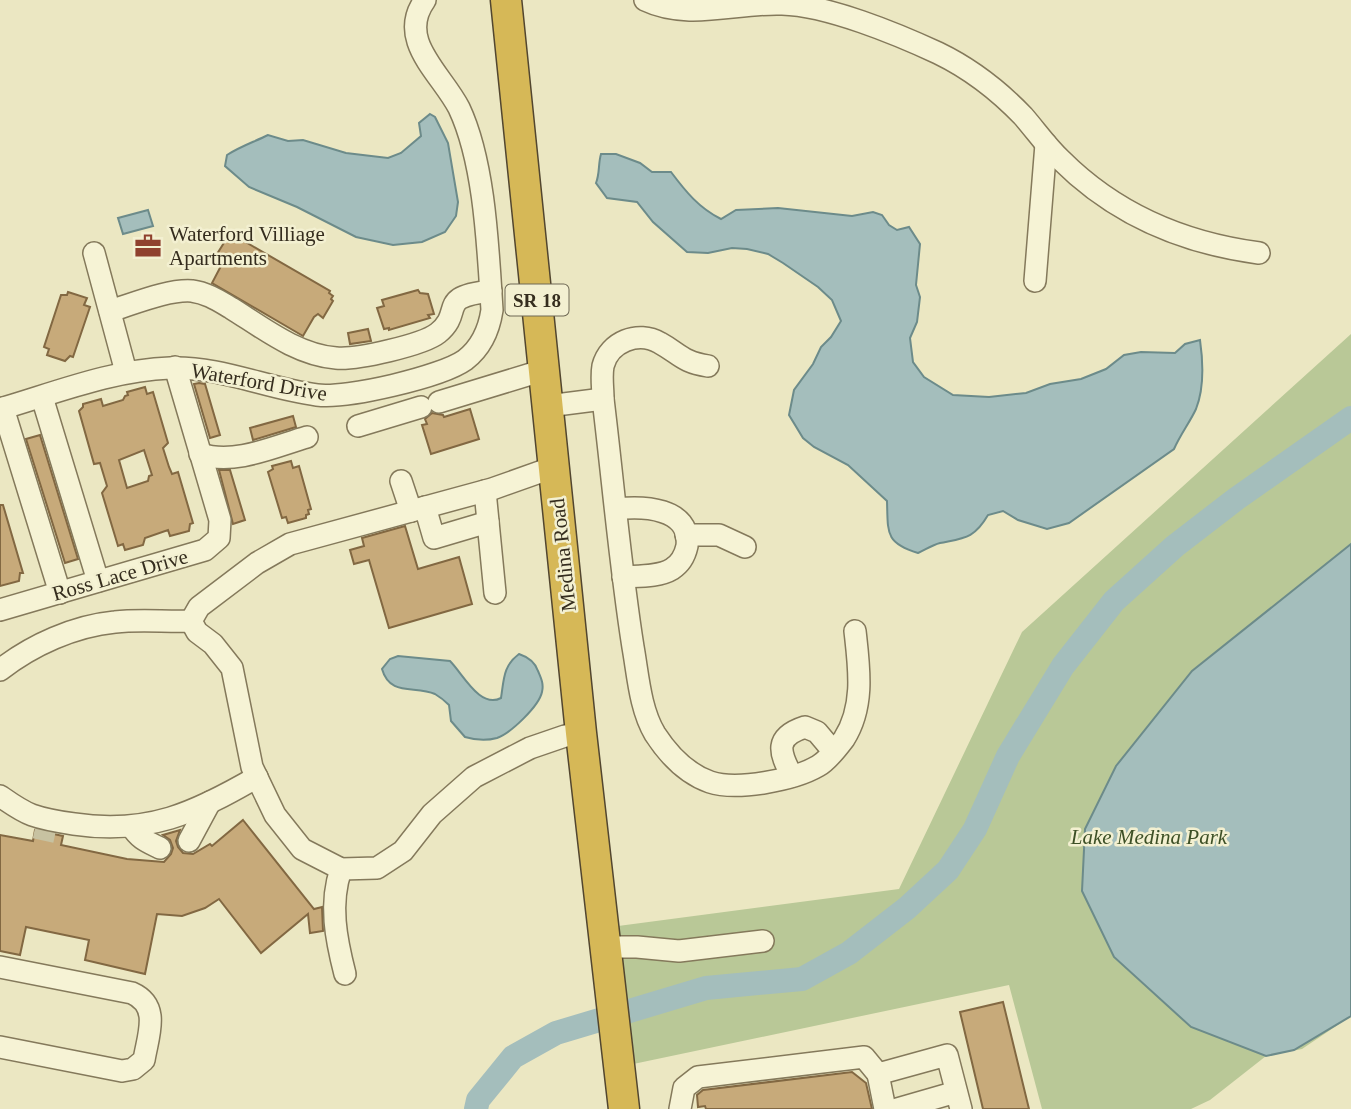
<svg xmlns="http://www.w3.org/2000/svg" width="1351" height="1109" font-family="'Times New Roman',serif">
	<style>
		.green { fill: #b9c897 }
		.water { fill: #a4bebc; stroke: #6c8b8a; stroke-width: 2 }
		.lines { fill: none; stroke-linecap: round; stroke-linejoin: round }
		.river { stroke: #a4bebc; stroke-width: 24 }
		.building { fill: #c7aa7a; stroke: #826842; stroke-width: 2; fill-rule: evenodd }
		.minor-tunnel { stroke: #c7c2a1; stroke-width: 21; stroke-dasharray: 21 10; stroke-linecap: butt }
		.minor-casing { stroke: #84795b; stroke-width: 24 }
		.highway-casing { stroke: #52462f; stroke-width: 33 }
		.minor { stroke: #f6f3d5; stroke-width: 21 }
		.highway { stroke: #d6b857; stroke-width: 30 }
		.labels { text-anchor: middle; stroke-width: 5; stroke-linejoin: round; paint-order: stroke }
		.shield { fill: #f3f0d1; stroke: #6e6854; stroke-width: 2 }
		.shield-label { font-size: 19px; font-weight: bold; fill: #352d1e }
		.poi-label { font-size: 21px; fill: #352d1e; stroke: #f3f0d1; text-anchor: start }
		.street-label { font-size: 21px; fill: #352d1e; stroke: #f3f0d1 }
		.park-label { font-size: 21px; font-style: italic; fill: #3d5026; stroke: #f3f0d1 }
	</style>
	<rect width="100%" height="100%" fill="#ebe7c2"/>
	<polygon class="green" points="1351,334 1351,1016 1302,1049 1266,1056 1210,1100 1191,1109 1042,1109 1009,985 619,1067 603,928 899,889 1022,632"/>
	<g class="water">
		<path d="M430,114L435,117L448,143L458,202L456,216L445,232L422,242L393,245L356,237L297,207L249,187L225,166L227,155C241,146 254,142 268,135L288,141L303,140L346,153L388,158L401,153L421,136L419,123Z"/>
		<path d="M601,154H616L640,163L652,172H671C686,192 699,208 721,219L736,210L778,208L852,216L873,212L882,215L889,225L897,230L909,227L920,244L916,285L920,297L917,322L910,338L913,362L924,377L953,395L989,397L1026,393L1050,384L1081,379L1106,369L1124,355L1141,352L1175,353L1185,344L1200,340C1203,361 1204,389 1196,409C1190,422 1180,435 1174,449L1069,523L1047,529L1018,520L1003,511L988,515C974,539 964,538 940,543C932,545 925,550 918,553C885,543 888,533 887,501L848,465L814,447L803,438L789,415L794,390L813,364L821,347L831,337L841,321L832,300L818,287L783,263L768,254L747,249L732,248L708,253L687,252L653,222L637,202L607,198L596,183C600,173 598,164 601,154Z"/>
		<polygon points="148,210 153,226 123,234 118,218"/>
		<polygon points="1351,544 1351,1016 1294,1050 1266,1056 1191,1027 1114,957 1082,891 1085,829 1116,766 1192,671"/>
		<path d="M519,654C528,657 535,662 538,671C541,678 544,684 542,692C539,706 511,733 497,738C486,741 475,740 465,737L451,721L449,705C445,701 440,697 435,694C415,685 390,697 382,669L390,659L398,656L450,661C463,674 480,709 501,698C504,679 503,666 519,654Z"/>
	</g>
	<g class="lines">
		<polyline class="river" points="476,1109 478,1100 513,1057 556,1033 706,988 802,979 849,953 907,908 948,870 975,829 1008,756 1063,666 1114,601 1175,546 1236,499 1351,418"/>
	</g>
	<g class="building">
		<polygon points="237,237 330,291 329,293 333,296 331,299 333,301 323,318 318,314 314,317 303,336 212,283 222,264 219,262 220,256 217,254 227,238 234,242"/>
		<polygon points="418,290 420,293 428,294 434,314 428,315 430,318 389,330 389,328 384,329 377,308 384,306 382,300"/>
		<polygon points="68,292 87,298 84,305 90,307 73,357 70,356 65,361 47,355 49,349 44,347 61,295 67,295"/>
		<polygon points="368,329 371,341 350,344 348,333"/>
		<polygon points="199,383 205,384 220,435 210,438 194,384"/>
		<path d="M145,387L147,394L153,392L168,443L163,448L169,467L172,474L178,472L193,523L190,524L189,531L170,536L168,530L145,538L143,545L125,550L123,544L118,546L102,493L107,486L100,463L94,464L79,411L83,407V404L101,399L103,406L123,400L125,396L128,395L127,392ZM144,450L152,475L149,476L148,481L127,488L119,460Z"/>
		<polygon points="470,409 479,439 431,454 422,425 427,424 425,419 432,413 443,415 444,417"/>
		<polygon points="293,416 296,427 253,440 250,428"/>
		<polygon points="40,435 78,559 65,563 26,439"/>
		<polygon points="291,461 293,468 299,466 311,509 308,510 309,514 306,515 306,518 288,523 286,517 282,518 268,472 273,469 272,466"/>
		<polygon points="219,470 230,470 245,520 233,524"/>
		<polygon points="0,505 3,505 23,573 20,573 19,581 0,586"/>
		<polygon points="405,526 418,569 459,557 472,604 389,628 369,560 354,564 350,550 364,546 362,538"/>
		<polygon points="243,820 314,909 322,907 323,931 310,933 308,914 261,953 219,899 205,908 182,916 157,914 145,974 85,960 89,940 26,927 20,955 0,951 0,835 33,841 35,830 63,836 61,845 127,859 164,862 171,854 173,848 170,840 163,835 180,830 176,841 178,847 183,853 193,854 210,844 212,846"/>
		<polygon points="1003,1002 1029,1109 983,1109 960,1012"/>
		<polygon points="852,1072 866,1083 872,1109 706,1109 705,1106 698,1107 697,1095 703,1090"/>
	</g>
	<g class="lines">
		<polyline class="minor-tunnel" points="35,828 63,834"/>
		<g class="minor-casing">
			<g id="minor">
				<path d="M645,0C689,21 737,2 782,4C827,5 897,34 938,53C969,68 999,91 1023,116C1036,131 1047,147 1061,160C1116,215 1183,243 1259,253"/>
				<polyline points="94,253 126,372"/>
				<polyline points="1035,281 1046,144"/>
				<path d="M110,311C133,304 169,289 192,291C207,293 219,301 231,308C263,328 297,355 336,358C356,360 423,345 438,333C465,311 435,297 491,291"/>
				<path d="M708,366C682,362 680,354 660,343C638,330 609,342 603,366C601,377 603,388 603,399C613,481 620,565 633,647C638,675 640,709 655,734C668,754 687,774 710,782C737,791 794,780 818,766C827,761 838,747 844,739C865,706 859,667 855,631"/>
				<polyline points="42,397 98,581"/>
				<polyline points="439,402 544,370"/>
				<polyline points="548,406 603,399"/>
				<polyline points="3,408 60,593"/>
				<path d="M0,409C55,393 112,370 170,368C220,366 268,389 317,395C346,399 441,377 465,360C482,347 489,330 492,310C488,249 485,163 459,108C441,73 396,40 425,0"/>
				<polyline points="358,426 421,407"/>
				<path d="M200,454C235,465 273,447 307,437"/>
				<polyline points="554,467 492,489 290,544 257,563 199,607 191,621 197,632 213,644 232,668 252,767 275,815 302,849 341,869 377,868 403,851 432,814 474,777 530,748 565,736 581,733"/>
				<polyline points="401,481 411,511"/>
				<polyline points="485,491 495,593"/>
				<polyline points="425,507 434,538 488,522"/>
				<path d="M616,509C642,506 691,507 687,546C685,555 680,564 672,569C659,577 638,576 623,577"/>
				<polyline points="686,535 719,535 745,547"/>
				<polyline points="0,610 205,550 219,538 220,520 175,367"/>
				<path d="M0,670C32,645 74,626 115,622C140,619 166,622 192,621"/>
				<path d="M792,776C779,752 774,737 805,727L817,732L833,751"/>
				<path d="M0,796C10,803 21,811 32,815C46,820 60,822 74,824C148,835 195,813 257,777"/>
				<path d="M132,827C139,839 148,842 160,848"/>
				<polyline points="189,841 210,802"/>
				<path d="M341,869C329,904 336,939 345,974"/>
				<polyline points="605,947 637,947 679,951 763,941"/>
				<path d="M0,967L132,993C161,1006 148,1035 144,1060L133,1069L122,1071L0,1047"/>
				<polyline points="878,1074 885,1109"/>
				<polyline points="680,1109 684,1088 698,1077 864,1057 878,1074 947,1055 961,1109"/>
				<polyline points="897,1109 956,1092"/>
			</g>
		</g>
		<g class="highway-casing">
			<polyline id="highway" points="506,0 581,733 624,1109"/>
		</g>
		<use href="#minor" class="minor"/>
		<use href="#highway" class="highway"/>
	</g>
	<defs>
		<g id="office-bare" transform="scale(2.1)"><path d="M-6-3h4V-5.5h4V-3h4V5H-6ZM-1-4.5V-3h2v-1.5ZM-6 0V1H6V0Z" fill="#8f412e" stroke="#f3f0d1" stroke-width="2.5" paint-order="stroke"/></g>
	</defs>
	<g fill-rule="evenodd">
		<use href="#office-bare" x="148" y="246"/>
	</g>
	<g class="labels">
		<rect class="shield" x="505.5" y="284.5" width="63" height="31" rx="5"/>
		<g class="shield-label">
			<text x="537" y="307">SR 18</text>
		</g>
		<g class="poi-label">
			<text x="169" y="241">Waterford Villiage<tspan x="169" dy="24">Apartments</tspan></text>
		</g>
		<g class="street-label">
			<text transform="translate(259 382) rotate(10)" y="7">Waterford Drive</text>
			<text transform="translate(563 555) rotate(-96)" y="7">Medina Road</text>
			<text transform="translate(120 575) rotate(-16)" y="7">Ross Lace Drive</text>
		</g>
		<g class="park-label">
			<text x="1149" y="844">Lake Medina Park</text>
		</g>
	</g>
</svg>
